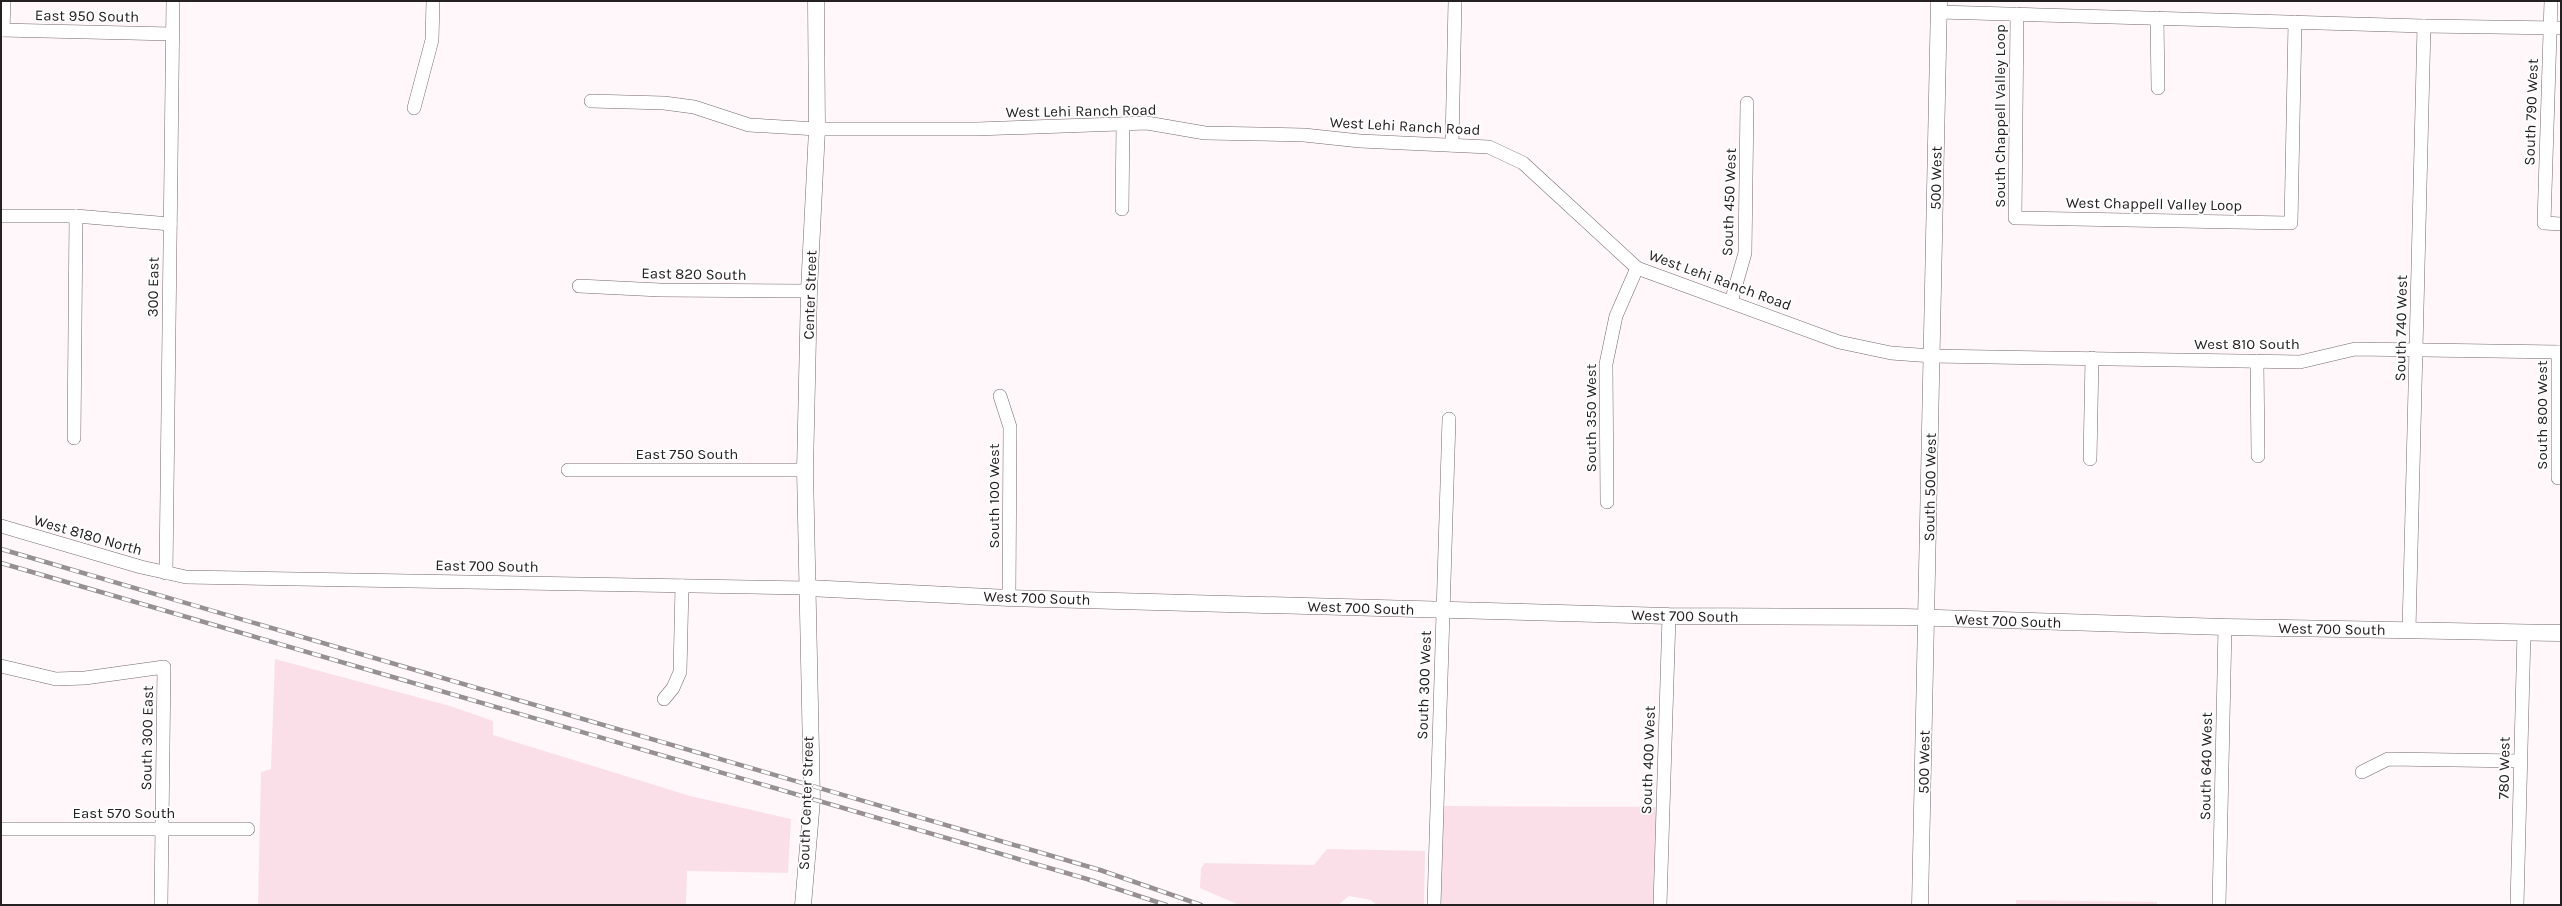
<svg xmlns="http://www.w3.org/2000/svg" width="2562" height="906" font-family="Karla,sans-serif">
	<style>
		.green { fill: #fbdfe8 }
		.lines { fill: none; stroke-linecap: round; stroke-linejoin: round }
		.minor-casing { stroke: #74696d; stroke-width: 14 }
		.tertiary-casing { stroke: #74696d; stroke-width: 17 }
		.minor { stroke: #fff; stroke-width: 13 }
		.tertiary { stroke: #fff; stroke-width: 16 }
		.rail-casing { stroke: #969092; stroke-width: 4.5 }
		.rail { stroke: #fff; stroke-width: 3; stroke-dasharray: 9; stroke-linecap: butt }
		.labels { text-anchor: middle; stroke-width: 3.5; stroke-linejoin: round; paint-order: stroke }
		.street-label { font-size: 15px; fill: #252022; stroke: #fff }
	</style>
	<rect width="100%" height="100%" fill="#fff7f9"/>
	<g class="green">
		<polygon points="275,659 450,706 493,721 493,735 690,796 791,819 788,873 687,871 686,905 258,905 261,772 271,769"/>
		<polygon points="1441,806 1658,807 1654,905 1439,905"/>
		<polygon points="1327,849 1425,851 1424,905 1377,905 1371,900 1349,896 1338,905 1239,905 1200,888 1201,868 1205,863 1314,865"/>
		<polygon points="2016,900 2157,902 2157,905 2016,905"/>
	</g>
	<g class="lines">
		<g class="minor-casing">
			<g id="minor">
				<polyline points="2551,1 2544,223 2561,224"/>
				<polyline points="1939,12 2424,26 2561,28"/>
				<polyline points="2017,14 2015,218 2291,223 2295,22"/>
				<polyline points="2157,18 2158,88"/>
				<polyline points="1,30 172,34"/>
				<polyline points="3,30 4,1"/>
				<polyline points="591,101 664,103 694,107 749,125 817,129 977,129 1147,123 1205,133 1304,135 1360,141 1489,147 1523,163 1637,268 1839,342 1891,353 1932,356 2300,362 2355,349 2561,352"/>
				<polyline points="414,108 432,40 433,1"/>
				<polyline points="1452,145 1455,1"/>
				<polyline points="1122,209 1123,124"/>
				<polyline points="1,216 76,216 170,224"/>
				<polyline points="579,286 660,290 809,291"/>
				<polyline points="1731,302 1745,253 1747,103"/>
				<polyline points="2558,352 2558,478 2561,478"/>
				<polyline points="2257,361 2258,456"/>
				<polyline points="1000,396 1010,427 1009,598"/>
				<polyline points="74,438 76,216"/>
				<polyline points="2090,459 2092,358"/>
				<polyline points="568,470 805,470"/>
				<polyline points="1607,502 1606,364 1616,316 1637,268"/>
				<polyline points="1,526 141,567 186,577 808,588"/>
				<polyline points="166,573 173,1"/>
				<polyline points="2409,630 2424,26"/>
				<polyline points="1,666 56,679 85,678 164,667 161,905"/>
				<polyline points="664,699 673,688 680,672 682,586"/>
				<polyline points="2362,772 2388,759 2520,761"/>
				<polyline points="1,829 248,829"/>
				<polyline points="1434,905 1449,419"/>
				<polyline points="1660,905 1669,616"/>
				<polyline points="2219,905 2225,627"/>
				<polyline points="2517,905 2524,632"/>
			</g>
		</g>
		<g class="tertiary-casing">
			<g id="tertiary">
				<polyline points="808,588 1009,598 1669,616 1906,617 2225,627 2561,633"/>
				<polyline points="803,905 812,800 805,470 809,291 817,129 816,1"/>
				<polyline points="1920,905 1939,1"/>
			</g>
		</g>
		<use href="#minor" class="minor"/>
		<use href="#tertiary" class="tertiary"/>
		<g class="rail-casing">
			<g id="rail">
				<polyline points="1,549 1100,870 1201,905"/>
				<polyline points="1,563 1087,879 1166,905"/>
			</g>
		</g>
		<use href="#rail" class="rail"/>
	</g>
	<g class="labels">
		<g class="street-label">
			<text transform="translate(87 16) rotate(1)" y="5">East 950 South</text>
			<text transform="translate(1081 111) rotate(-1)" y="5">West Lehi Ranch Road</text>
			<text transform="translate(2531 112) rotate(-88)" y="5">South 790 West</text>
			<text transform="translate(2000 116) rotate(-90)" y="5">South Chappell Valley Loop</text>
			<text transform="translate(1405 126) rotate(3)" y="5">West Lehi Ranch Road</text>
			<text transform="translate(1936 178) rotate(-89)" y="5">500 West</text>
			<text transform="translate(1729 202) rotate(-88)" y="5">South 450 West</text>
			<text transform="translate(2154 204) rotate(1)" y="5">West Chappell Valley Loop</text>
			<text transform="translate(694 274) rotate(1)" y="5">East 820 South</text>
			<text transform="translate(1720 280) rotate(20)" y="5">West Lehi Ranch Road</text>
			<text transform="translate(153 287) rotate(-89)" y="5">300 East</text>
			<text transform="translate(810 295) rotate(-88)" y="5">Center Street</text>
			<text transform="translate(2401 328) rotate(-89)" y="5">South 740 West</text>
			<text x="2247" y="349">West 810 South</text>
			<text transform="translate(2542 415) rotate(-90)" y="5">South 800 West</text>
			<text transform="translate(1591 418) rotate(-90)" y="5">South 350 West</text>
			<text x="687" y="459">East 750 South</text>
			<text transform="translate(1930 487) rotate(-89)" y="5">South 500 West</text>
			<text transform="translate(994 496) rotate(-90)" y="5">South 100 West</text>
			<text transform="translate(88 535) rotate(16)" y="5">West 8180 North</text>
			<text transform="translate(487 566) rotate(1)" y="5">East 700 South</text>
			<text transform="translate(1037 598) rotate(2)" y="5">West 700 South</text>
			<text transform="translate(1361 608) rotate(2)" y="5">West 700 South</text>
			<text transform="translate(1685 616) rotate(1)" y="5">West 700 South</text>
			<text transform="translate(2008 621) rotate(2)" y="5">West 700 South</text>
			<text transform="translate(2332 629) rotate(1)" y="5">West 700 South</text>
			<text transform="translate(1424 685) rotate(-88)" y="5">South 300 West</text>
			<text transform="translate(147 738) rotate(-89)" y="5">South 300 East</text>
			<text transform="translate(1648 760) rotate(-88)" y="5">South 400 West</text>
			<text transform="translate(1924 762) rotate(-89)" y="5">500 West</text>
			<text transform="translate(2206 766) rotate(-89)" y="5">South 640 West</text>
			<text transform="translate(2504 768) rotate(-89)" y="5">780 West</text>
			<text transform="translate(806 803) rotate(-88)" y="5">South Center Street</text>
			<text x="124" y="818">East 570 South</text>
		</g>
	</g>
	<rect width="2562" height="906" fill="none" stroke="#252022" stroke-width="4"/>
</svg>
